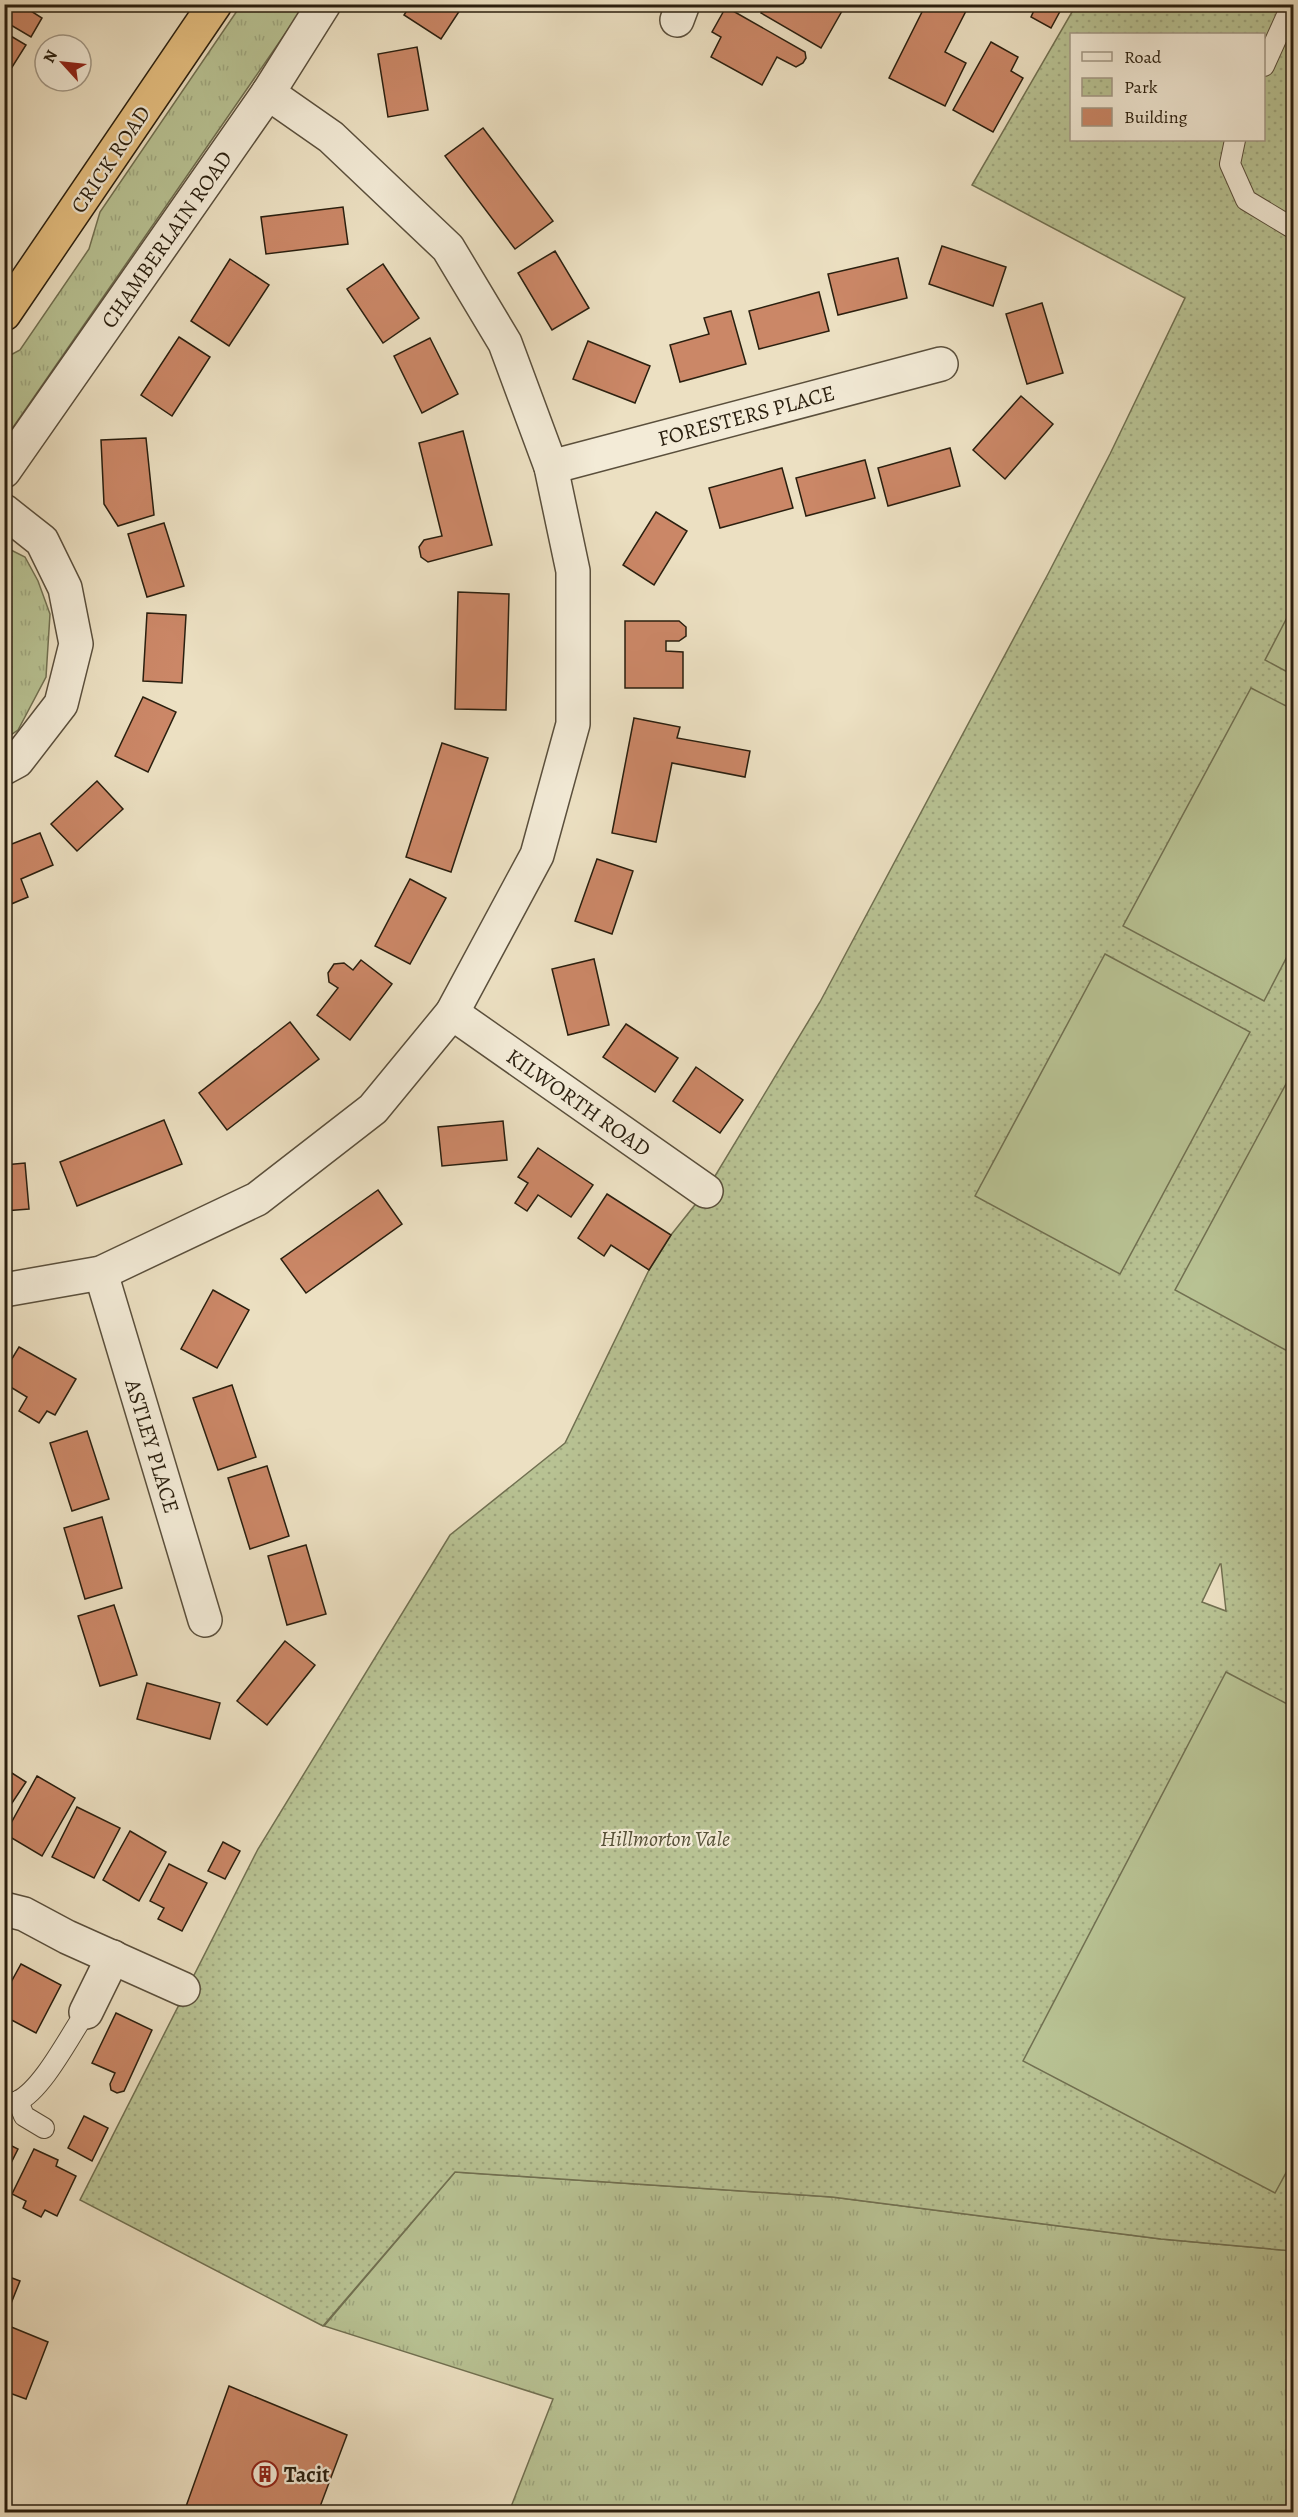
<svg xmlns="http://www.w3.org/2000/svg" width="1298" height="2517" font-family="Alegreya,serif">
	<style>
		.grass { fill: url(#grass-tufts); stroke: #717051; stroke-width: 1.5 }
		.park { fill: url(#park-dots); stroke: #717051; stroke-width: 1.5; fill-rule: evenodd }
		.pitch { fill: #b8c293; stroke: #717051; stroke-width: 1.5 }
		.building { fill: #cb8767; stroke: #2a1f0f; stroke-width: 1.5 }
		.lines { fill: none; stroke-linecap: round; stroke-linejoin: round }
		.service-casing { stroke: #5a4f3c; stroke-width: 22 }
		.minor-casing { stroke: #5a4f3c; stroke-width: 36 }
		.trunk-casing { stroke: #2a1f0f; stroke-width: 36 }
		.service { stroke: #f3ebd7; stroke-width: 20 }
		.minor { stroke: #f3ebd7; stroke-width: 33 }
		.trunk { stroke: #e6c081; stroke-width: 33 }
		.labels { text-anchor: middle; stroke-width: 4.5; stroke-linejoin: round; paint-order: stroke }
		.street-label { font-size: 22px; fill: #2a1f0f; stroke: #f3ebd7 }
		.park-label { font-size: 22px; font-style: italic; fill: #555037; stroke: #f3ebd7 }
		.poi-label { font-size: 22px; font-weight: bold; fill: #2a1f0f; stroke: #f3ebd7; text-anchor: start }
	</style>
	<defs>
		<pattern id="grass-tufts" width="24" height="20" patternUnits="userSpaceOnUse" patternTransform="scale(1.5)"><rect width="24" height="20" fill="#b8c293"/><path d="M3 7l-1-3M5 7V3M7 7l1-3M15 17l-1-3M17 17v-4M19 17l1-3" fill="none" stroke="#9ea67e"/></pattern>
		<pattern id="park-dots" width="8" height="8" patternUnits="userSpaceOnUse" patternTransform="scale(1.5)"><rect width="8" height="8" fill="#b8c293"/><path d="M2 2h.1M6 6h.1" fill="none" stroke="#9ea67e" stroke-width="1.8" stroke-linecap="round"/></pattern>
	</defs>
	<rect width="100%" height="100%" fill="#ece0c2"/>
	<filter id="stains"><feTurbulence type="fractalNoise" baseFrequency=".00333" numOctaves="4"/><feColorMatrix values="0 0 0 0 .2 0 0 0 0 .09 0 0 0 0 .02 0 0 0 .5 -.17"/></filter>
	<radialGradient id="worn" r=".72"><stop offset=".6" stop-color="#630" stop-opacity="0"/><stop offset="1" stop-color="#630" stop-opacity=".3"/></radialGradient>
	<g class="grass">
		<polygon points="241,5 305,5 5,439 5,358 20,350 89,249 100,212"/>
		<polygon points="5,547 25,557 38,581 50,614 46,677 18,730 5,739"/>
		<polygon points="455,2172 832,2197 1161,2239 1293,2251 1293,2512 509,2512 553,2399 324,2326"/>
	</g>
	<path class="park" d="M1076,5H1293L1294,127L1291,131L1294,133L1293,2251L1161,2239L832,2197L455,2172L323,2326L80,2200L258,1849L450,1535L565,1443L649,1270L671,1235L706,1191L820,1002L1048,574L1110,454L1185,298L972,185ZM1072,34H1264V140H1072ZM1220,1564H1221L1226,1611L1202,1602Z"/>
	<g class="pitch">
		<polygon points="1293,606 1293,675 1265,660"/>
		<polygon points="1251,688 1294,710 1293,945 1264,1001 1123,926"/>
		<polygon points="1105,954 1250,1032 1120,1274 975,1196"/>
		<polygon points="1293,1071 1293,1354 1175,1290"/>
		<polygon points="1226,1672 1293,1707 1294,2158 1275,2193 1023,2061"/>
	</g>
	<g class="building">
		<polygon points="4,4 20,4 42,18 31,37 4,21"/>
		<polygon points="411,4 464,4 441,39 404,15"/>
		<polygon points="766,4 846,4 821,48 761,13"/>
		<polygon points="926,4 958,4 967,9 945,52 966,63 945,106 889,78"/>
		<polygon points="1037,4 1064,4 1051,28 1031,17"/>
		<polygon points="726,7 805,52 806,58 803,63 796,67 777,57 762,85 711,57 721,37 712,32"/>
		<polygon points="4,32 26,45 4,80"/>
		<polygon points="991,42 1018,57 1011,71 1023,78 993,132 953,110"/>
		<polygon points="417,47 428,110 388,117 378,54"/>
		<polygon points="483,128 553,221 515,249 445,156"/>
		<polygon points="343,207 348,244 266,254 261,217"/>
		<polygon points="942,246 1006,267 993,306 929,284"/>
		<polygon points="555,251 589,308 552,330 518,273"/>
		<polygon points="898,258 907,298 838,315 828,274"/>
		<polygon points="230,259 269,285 229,346 191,321"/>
		<polygon points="383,264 419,318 383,343 347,289"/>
		<polygon points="819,292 829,331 759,349 749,311"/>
		<polygon points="1042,303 1063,373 1027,384 1006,314"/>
		<polygon points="731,311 746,364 680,382 670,345 709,334 704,318"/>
		<polygon points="179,337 210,357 172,416 141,395"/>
		<polygon points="430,338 458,394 422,413 394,356"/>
		<polygon points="588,341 650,366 635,403 573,379"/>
		<polygon points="1021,396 1053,424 1005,479 973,450"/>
		<polygon points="463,431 492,545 428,562 421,557 419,547 424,540 442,536 419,443"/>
		<polygon points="146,438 154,515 118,526 104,504 101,440"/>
		<polygon points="950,448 960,486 888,506 878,468"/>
		<polygon points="865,460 875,498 806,516 796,478"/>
		<polygon points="782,468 793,508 720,528 709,488"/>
		<polygon points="656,512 687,531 654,585 623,565"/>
		<polygon points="164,523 184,586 147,597 128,534"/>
		<polygon points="458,592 509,594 506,710 455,709"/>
		<polygon points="147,613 186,615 182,683 143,681"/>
		<polygon points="625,621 679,621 686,627 686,636 679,641 666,641 666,651 683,652 683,688 625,688"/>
		<polygon points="143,697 176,712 148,772 115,756"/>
		<polygon points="634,718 680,727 677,738 750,751 745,777 672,763 656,842 612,833"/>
		<polygon points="442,743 488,758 451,872 406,857"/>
		<polygon points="97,781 123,809 77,851 51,824"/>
		<polygon points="40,833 53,865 21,879 28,897 4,907 4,847"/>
		<polygon points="597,859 633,871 612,934 575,921"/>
		<polygon points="410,879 446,898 410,964 375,946"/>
		<polygon points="594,959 609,1025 568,1035 552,969"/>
		<polygon points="361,960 392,984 350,1040 317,1015 338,988 329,982 328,973 334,964 344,963 353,970"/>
		<polygon points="290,1022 319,1059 227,1130 199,1093"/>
		<polygon points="626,1024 678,1058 655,1092 603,1057"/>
		<polygon points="696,1067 743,1100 720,1133 673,1101"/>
		<polygon points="164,1120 182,1164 77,1206 60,1162"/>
		<polygon points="503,1121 507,1160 442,1166 438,1127"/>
		<polygon points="538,1148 593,1185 571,1217 538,1195 527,1211 515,1203 528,1183 518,1177"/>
		<polygon points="25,1163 29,1209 4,1211 4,1165"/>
		<polygon points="378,1190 402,1224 306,1293 281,1259"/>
		<polygon points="607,1194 671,1235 649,1270 611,1245 604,1256 578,1238"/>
		<polygon points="213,1290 249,1310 217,1368 181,1349"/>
		<polygon points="19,1347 76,1379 55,1415 47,1411 39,1423 19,1411 27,1397 4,1383 4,1372"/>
		<polygon points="232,1385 256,1457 218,1470 193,1398"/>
		<polygon points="87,1431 109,1499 72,1511 50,1443"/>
		<polygon points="267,1466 289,1536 250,1549 228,1478"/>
		<polygon points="102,1517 122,1588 85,1599 64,1528"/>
		<polygon points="306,1545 326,1614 287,1625 268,1556"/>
		<polygon points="114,1605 137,1675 100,1686 78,1616"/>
		<polygon points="285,1641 315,1665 267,1725 237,1701"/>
		<polygon points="147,1683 220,1703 210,1739 137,1719"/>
		<polygon points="4,1768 26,1782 4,1815"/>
		<polygon points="37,1776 75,1798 42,1856 5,1834"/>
		<polygon points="77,1807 120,1828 94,1878 52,1857"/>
		<polygon points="130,1831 166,1852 139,1901 103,1880"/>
		<polygon points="223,1842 240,1851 225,1879 208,1871"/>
		<polygon points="169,1864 207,1883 182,1931 158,1919 164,1908 150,1901"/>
		<polygon points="21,1964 61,1985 36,2033 4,2016 4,1995"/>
		<polygon points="116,2013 152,2030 124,2091 117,2093 111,2090 110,2084 115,2073 92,2063"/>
		<polygon points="84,2116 108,2128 92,2161 68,2148"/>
		<polygon points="4,2142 18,2149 4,2177"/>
		<polygon points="34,2149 58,2160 56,2166 76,2176 57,2216 45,2210 41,2217 23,2208 26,2201 12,2194"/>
		<polygon points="4,2275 20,2281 4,2321"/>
		<polygon points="4,2324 48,2342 26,2399 4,2391"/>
		<polygon points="229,2386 347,2435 318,2512 184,2512"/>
	</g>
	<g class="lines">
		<g class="service-casing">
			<g id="service">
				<polyline points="1264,66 1292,4"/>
				<polyline points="1235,140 1230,164 1246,200 1294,229"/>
				<polyline points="18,2101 24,2116 44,2128"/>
				<path d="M4,2104C9,2103 14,2103 18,2101C43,2089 70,2035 86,2012"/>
			</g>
		</g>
		<g class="minor-casing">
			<g id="minor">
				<polyline points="677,20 683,4"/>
				<polyline points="551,467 941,364"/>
				<polyline points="4,471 268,93 324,4"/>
				<polyline points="4,511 42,541 65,588 76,644 61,704 17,761 4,768"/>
				<polyline points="452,1013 706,1191"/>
				<polyline points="101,1273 205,1620"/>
				<polyline points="4,1290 101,1273 257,1199 373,1109 452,1013 537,855 573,724 573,571 551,467 505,343 448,248 331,137 268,93"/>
				<polyline points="4,1909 24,1914 67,1937 183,1989"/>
				<polyline points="86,2012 113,1957"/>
			</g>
		</g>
		<g class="trunk-casing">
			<polyline id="trunk" points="4,314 215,4"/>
		</g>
		<use href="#service" class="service"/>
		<use href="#minor" class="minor"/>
		<use href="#trunk" class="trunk"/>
	</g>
	<defs>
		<g id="building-ring" transform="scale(1.35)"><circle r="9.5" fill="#f3ebd7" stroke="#8f2418" stroke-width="1.5"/><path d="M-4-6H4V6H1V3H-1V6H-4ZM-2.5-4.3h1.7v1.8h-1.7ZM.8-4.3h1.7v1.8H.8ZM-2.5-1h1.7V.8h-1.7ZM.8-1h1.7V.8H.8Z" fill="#8f2418"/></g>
	</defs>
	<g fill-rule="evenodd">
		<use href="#building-ring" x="265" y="2474"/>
	</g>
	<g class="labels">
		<g class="street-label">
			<text transform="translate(110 159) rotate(-56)" y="8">CRICK ROAD</text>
			<text transform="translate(166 239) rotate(-55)" y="8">CHAMBERLAIN ROAD</text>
			<text transform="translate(746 415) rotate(-15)" y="8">FORESTERS PLACE</text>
			<text transform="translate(579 1102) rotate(35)" y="8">KILWORTH ROAD</text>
			<text transform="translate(153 1446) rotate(73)" y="8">ASTLEY PLACE</text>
		</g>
		<g class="park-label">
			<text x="665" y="1846">Hillmorton Vale</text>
		</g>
		<g class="poi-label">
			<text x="284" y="2482">Tacit</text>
		</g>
	</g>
	<rect width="1298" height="2517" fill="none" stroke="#ece0c2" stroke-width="24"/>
	<rect x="6" y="6" width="1286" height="2505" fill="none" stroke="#2a1f0f" stroke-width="3"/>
	<rect x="12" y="12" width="1274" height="2493" fill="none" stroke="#2a1f0f" stroke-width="1.5"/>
	<rect x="1070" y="33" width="195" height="108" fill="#f3ebd7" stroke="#a39987" stroke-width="1.5"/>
	<rect x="1082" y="52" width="30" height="9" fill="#f3ebd7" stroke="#a39987" stroke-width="1.5"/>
	<text x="1124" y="63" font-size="18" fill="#2a1f0f">Road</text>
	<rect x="1082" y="78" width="30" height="18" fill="url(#park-dots)" stroke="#a39987" stroke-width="1.5"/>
	<text x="1124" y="93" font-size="18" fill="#2a1f0f">Park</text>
	<rect x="1082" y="108" width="30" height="18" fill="#cb8767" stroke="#a39987" stroke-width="1.5"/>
	<text x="1124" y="123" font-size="18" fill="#2a1f0f">Building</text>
	<g transform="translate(63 63) rotate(297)"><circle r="28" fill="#f3ebd7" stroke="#a39987" stroke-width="1.5"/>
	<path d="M0-4.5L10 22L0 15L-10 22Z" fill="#8f2418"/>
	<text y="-9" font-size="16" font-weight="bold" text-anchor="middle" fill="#2a1f0f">N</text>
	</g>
	<rect width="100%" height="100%" filter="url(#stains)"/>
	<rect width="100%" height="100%" fill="url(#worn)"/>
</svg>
